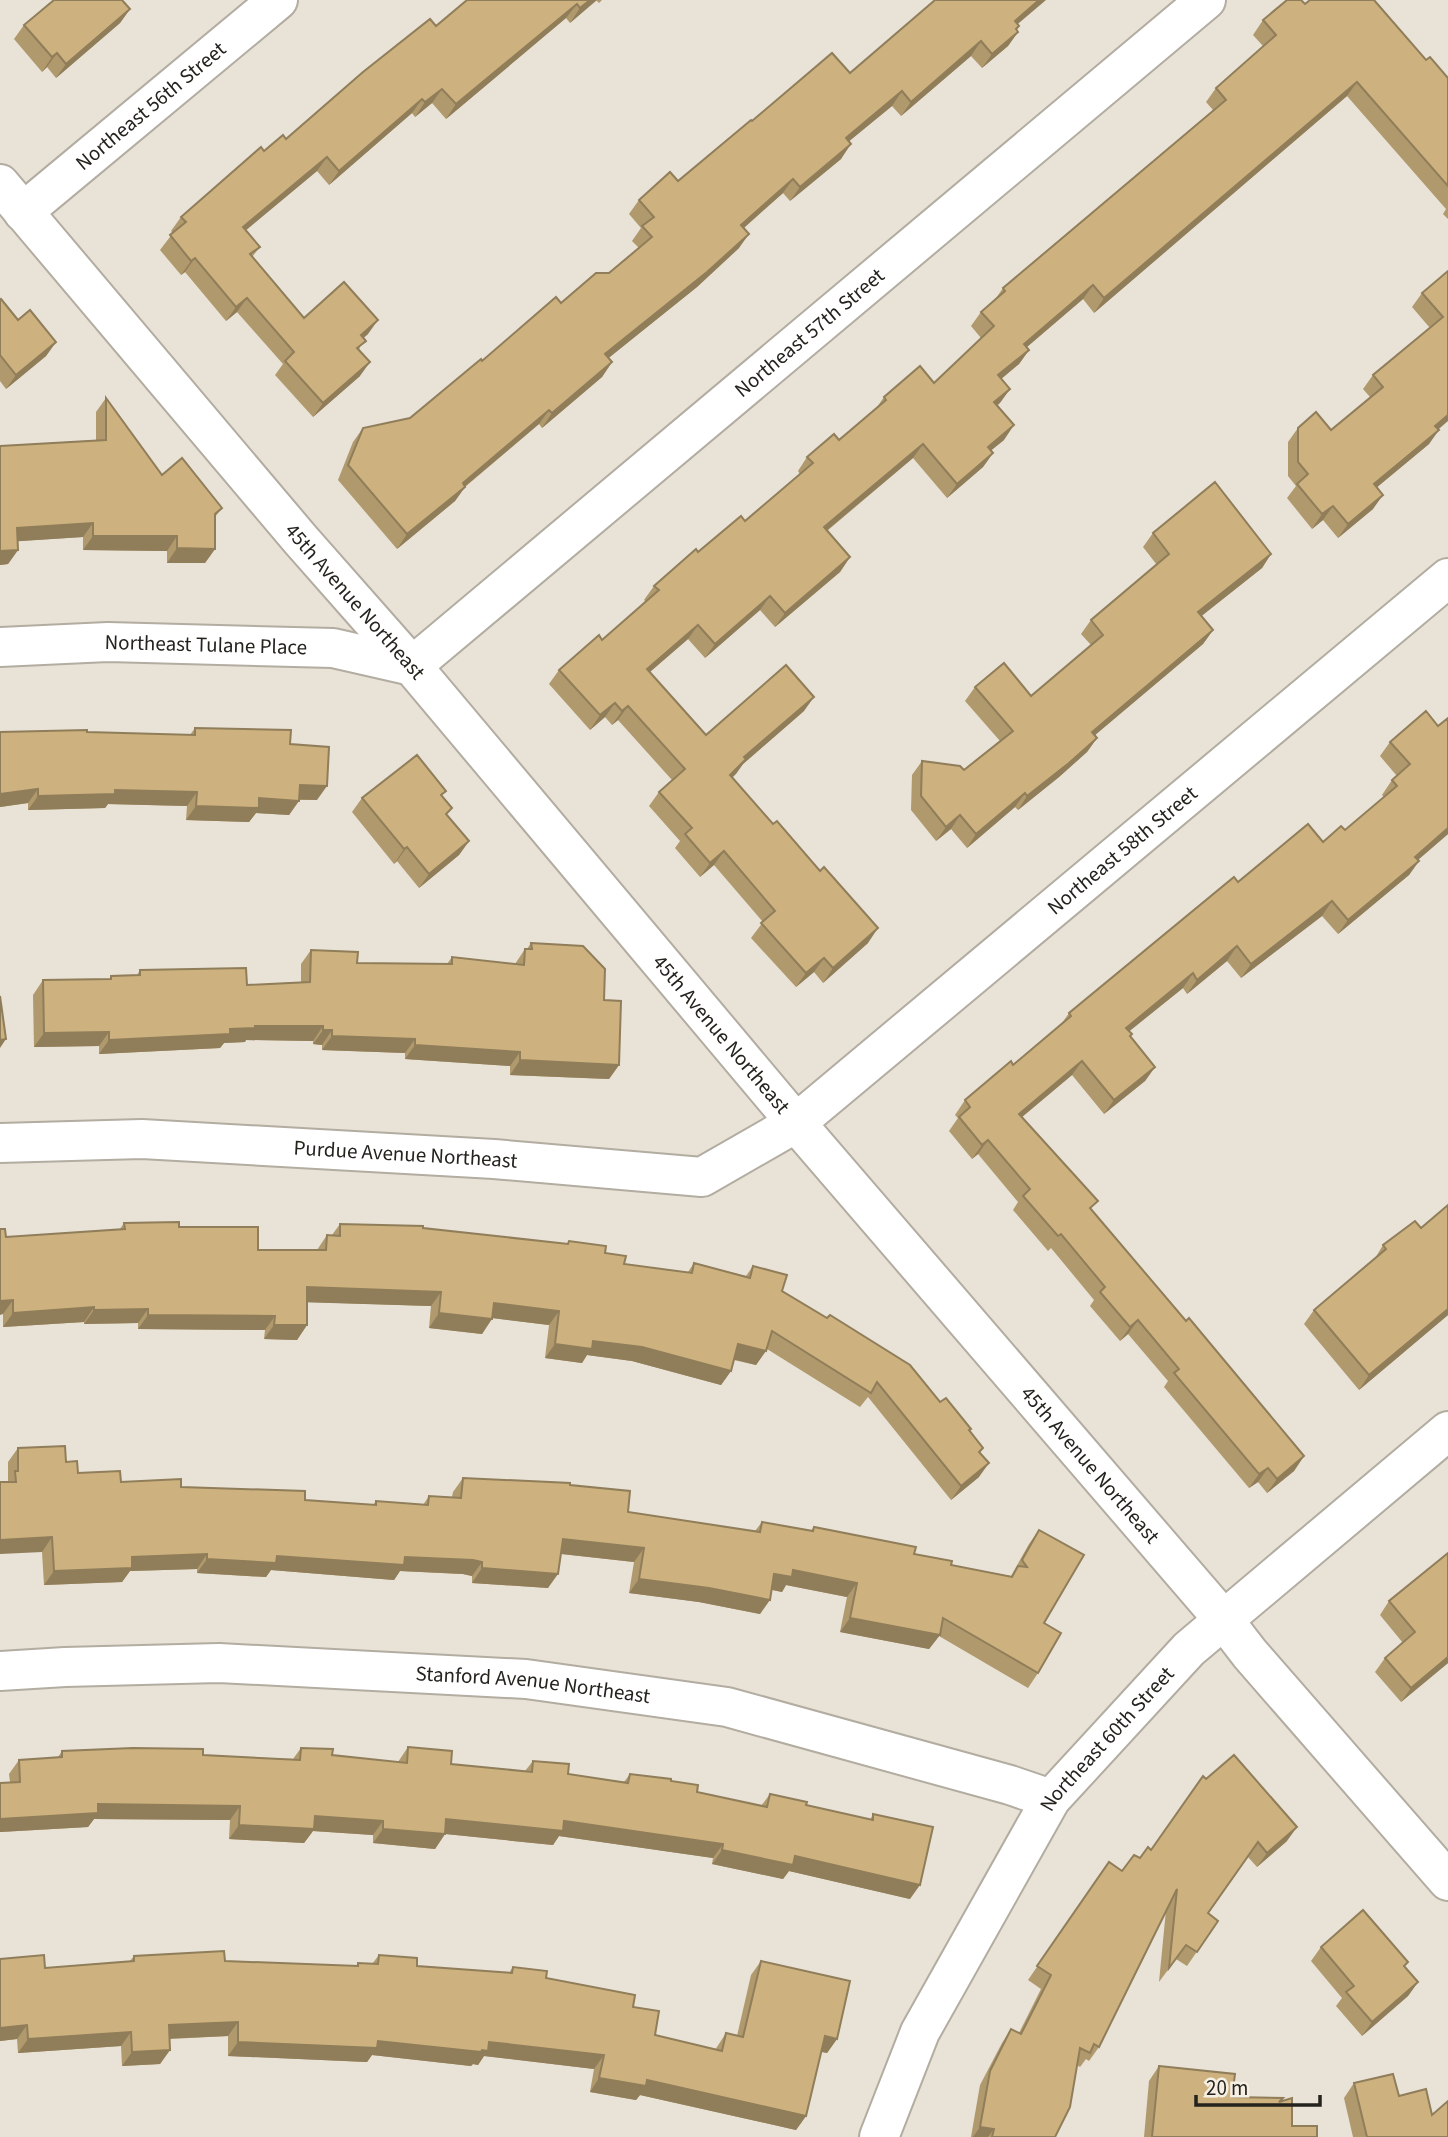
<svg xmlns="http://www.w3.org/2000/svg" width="1448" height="2137" font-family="'Source Sans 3',sans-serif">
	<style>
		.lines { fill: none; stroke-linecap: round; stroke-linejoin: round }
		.minor-casing { stroke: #b2aca1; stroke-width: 42 }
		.minor { stroke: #fff; stroke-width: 38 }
		.wall { fill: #b0996d }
		.shaded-wall { fill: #907d59 }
		.building { fill: #cdb27f; stroke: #907d59; stroke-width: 2 }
		.labels { text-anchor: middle; stroke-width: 5; stroke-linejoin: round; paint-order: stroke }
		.street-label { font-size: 21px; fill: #25231e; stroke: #f6efe4 }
	</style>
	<rect width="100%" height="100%" fill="#e8e2d7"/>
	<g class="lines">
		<g class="minor-casing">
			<g id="minor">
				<path id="s1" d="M0,184L300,539L412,666L796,1123L1223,1619L1250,1654L1448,1881"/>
				<path id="s2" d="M23,212L278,0"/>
				<path id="s3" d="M0,647L108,642L333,648L412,666L1206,0"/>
				<path id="s4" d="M0,1143L142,1139L494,1159L702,1177L796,1123L1448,578"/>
				<path id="s5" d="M0,1671L65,1667L219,1663L526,1679L727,1707L1010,1785L1051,1799"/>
				<path id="s6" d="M879,2137L920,2032L1051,1799L1189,1649L1448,1431"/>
			</g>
		</g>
		<use href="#minor" class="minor"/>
	</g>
	<g class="wall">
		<polygon points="467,0 602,0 599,3 596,0 570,23 566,18 446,119 432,103 415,117 412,113 329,185 317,171 246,230 260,247 252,257 304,318 368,334 363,338 359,350 360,376 313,417 275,375 283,364 237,312 226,321 185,272 181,275 160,250 173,233 171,231 181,217 264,151 286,139 436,26"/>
		<polygon points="1305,4 1426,60 1448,78 1448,219 1443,214 1446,209 1347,96 1094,313 1083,299 1027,347 1029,350 1019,364 1001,379 1010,389 997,406 1004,440 991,450 993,453 983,467 947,498 913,458 827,531 850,557 840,572 775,627 760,610 705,658 688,639 650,672 706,735 804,711 743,764 732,778 868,943 823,983 814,972 796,987 751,938 763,922 714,865 700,877 675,848 680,841 649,806 659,792 672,780 618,720 612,725 605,717 590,730 549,684 559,670 602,640 646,602 644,600 654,586 698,552 745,521 800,474 798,471 807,457 839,440 875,410 884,397 934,383 981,338 971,326 981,312 994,301 1003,288 1213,110 1206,102 1216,88 1263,46 1253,35 1263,20"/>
		<polygon points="130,9 120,23 56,78 47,67 42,72 14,39 24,25"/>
		<polygon points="1018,24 1016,30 1018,32 1008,46 982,68 971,56 901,116 892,106 849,141 841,159 790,201 783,193 744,228 739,248 697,287 608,358 612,362 602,377 542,428 539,424 465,487 455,501 397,549 338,480 353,442 363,428 410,418 482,361 561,303 609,273 639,248 632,241 641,228 629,214 639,200 678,181 752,121 850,73"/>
		<polygon points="1448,271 1438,429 1429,444 1377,487 1373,509 1338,538 1323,520 1312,529 1287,498 1296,486 1288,476 1288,442 1298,428 1331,430 1370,397 1363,389 1373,375 1430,328 1412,307 1422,293"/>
		<polygon points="0,300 18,320 56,342 46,356 6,389 0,381"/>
		<polygon points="106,398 162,475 182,458 222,508 215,517 215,549 205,563 167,563 167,551 83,550 83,537 18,541 18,550 8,564 0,565 0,446 96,440 96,412"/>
		<polygon points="1153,533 1271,554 1262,568 1201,616 1213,630 1203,644 1095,735 1097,738 1087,752 1059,777 1018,810 1015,807 967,848 951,829 936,841 911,810 912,775 922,761 964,770 1000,741 965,701 975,687 1031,696 1091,645 1081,634 1091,620 1157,565 1143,547"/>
		<polygon points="1426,711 1448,834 1418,860 1419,861 1409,875 1338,934 1322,916 1241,978 1227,961 1187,994 1183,988 1129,1031 1130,1036 1155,1067 1145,1081 1104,1114 1072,1075 1022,1117 1092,1210 1186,1321 1304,1456 1294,1471 1267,1493 1258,1482 1249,1488 1164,1387 1168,1381 1128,1334 1120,1341 1090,1306 1094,1300 1051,1248 1048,1251 1013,1210 1018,1202 978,1154 972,1159 949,1131 958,1118 955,1115 965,1100 1013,1065 1060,1026 1069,1013 1238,882 1323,842 1345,830 1384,797 1382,795 1392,780 1397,776 1380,756 1390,742"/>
		<polygon points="195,728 290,744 317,800 299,800 289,815 256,813 249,822 186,820 187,806 108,804 105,808 28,810 28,803 0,807 0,732 87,732 190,735"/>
		<polygon points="442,797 447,816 469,841 459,855 419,888 397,861 394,864 352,812 362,798"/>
		<polygon points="531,943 604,1000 619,1065 609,1079 510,1075 510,1066 405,1059 405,1053 322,1050 322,1045 313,1044 313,1041 246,1040 245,1042 224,1043 220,1048 99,1054 99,1046 34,1047 33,995 43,980 110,979 111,976 137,975 140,970 247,985 301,982 301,964 311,950 357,963 447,964 452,957 515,964 525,949 527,949"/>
		<polygon points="124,1223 179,1227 258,1250 317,1250 327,1235 332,1235 340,1224 423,1228 567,1244 569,1241 605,1253 624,1264 688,1272 694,1263 746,1276 753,1266 782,1291 940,1402 971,1429 970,1431 983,1448 980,1453 979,1477 951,1500 868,1397 860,1407 767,1349 756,1365 734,1360 731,1371 721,1385 632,1361 587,1355 582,1363 545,1358 549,1325 492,1318 482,1334 429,1328 431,1306 307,1302 307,1325 297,1340 264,1339 265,1330 138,1329 138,1323 84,1324 84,1322 3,1327 3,1314 6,1237 120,1229"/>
		<polygon points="1383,1245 1448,1315 1359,1390 1304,1324 1314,1310 1374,1260"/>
		<polygon points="18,1448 66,1462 78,1473 121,1482 181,1487 305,1500 373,1505 376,1501 423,1505 429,1496 452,1497 453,1492 463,1478 570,1485 628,1512 755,1531 762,1522 811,1531 814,1527 951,1565 1011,1576 1029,1544 1039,1530 1044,1623 1038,1673 1028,1688 939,1636 929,1649 840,1632 847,1597 786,1585 782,1592 772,1590 760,1614 699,1602 629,1593 634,1562 561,1554 548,1588 472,1583 472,1576 463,1574 400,1571 394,1580 271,1570 266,1577 197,1573 197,1569 130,1571 122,1582 44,1585 42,1552 8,1482 8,1462"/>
		<polygon points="1448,1553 1448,1663 1401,1702 1375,1672 1385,1658 1403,1643 1380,1615 1389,1601"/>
		<polygon points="408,1747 451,1764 525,1771 533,1761 568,1774 624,1782 630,1774 671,1781 697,1792 761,1806 770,1794 806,1805 870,1820 873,1814 910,1899 789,1871 783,1879 712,1864 713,1858 559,1836 553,1845 445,1834 435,1849 373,1843 373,1835 313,1831 304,1843 229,1839 230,1820 94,1819 88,1827 0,1832 0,1783 10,1782 9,1774 19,1760 58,1757 62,1751 203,1755 293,1759 301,1748 332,1755 398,1762"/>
		<polygon points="1206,1779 1287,1841 1257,1867 1248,1857 1208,1914 1218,1921 1187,1966 1176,1959 1159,1982 1166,1910 1099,2047 1089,2061 1086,2059 1080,2067 1077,2065 1055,2137 971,2137 980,2085 1002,2043 1011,2029 1019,2033 1041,1989 1028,1980 1109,1862 1122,1871 1151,1850"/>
		<polygon points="1321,1947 1408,1962 1404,1966 1418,1982 1408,1996 1362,2036 1336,2006 1342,1998 1311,1961"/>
		<polygon points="379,1955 417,1966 509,1973 513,1967 633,2007 655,2035 715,2050 726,2033 737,2036 751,1975 761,1961 837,2039 827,2053 821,2052 806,2116 796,2130 640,2095 636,2100 590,2092 594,2069 484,2056 478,2065 473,2064 471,2066 372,2055 367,2062 228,2056 228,2036 170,2039 170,2050 160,2064 122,2066 121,2046 18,2053 17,2039 0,2041 0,1959 45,1968 130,1961 134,1956 225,1961 356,1966 358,1963 372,1964"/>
		<polygon points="1159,2066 1232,2097 1281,2101 1292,2126 1317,2137 1144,2137 1149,2081"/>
		<polygon points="1354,2083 1399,2096 1432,2115 1448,2137 1353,2137 1344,2098"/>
	</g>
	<g class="shaded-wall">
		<polygon points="590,0 597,0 570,23 580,8"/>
		<polygon points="1039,0 1046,0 1005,35 1015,21"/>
		<polygon points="577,4 566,18 446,119 456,104"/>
		<polygon points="130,9 120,23 56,78 66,64"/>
		<polygon points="1019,26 1010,39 1018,32 1008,46 982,68 992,54"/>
		<polygon points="981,41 971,56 901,116 911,102"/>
		<polygon points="57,53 47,67 42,72 52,57"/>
		<polygon points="1357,82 1347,96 1094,313 1104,298"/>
		<polygon points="442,89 432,103 415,117 425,102"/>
		<polygon points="902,91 892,106 836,152 846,138"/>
		<polygon points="422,99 412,113 329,185 339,171"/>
		<polygon points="851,144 841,159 790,201 800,187"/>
		<polygon points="327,157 317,171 233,241 243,227"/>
		<polygon points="793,179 783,193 731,239 741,225"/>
		<polygon points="749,234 739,248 697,287 595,369 605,354"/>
		<polygon points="195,258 185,272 181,275 191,261"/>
		<polygon points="1093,285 1083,299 1014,358 1024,344"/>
		<polygon points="247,298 237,312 226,321 236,307"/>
		<polygon points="378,320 368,334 351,349 361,335"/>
		<polygon points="56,342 46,356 6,389 16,375"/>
		<polygon points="1029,350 1019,364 988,390 998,375"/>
		<polygon points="370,362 360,376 313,417 323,403"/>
		<polygon points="612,362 602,377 542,428 552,413"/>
		<polygon points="1010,389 1000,403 984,416 994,402"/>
		<polygon points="549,410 539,424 457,493 465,487 455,501 397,549 407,534 463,483"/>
		<polygon points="1448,415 1448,421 1426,440 1435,426"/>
		<polygon points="1014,425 1004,440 978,461 988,447"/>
		<polygon points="1439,430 1429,444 1364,498 1374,484"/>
		<polygon points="923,444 913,458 814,541 824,527"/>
		<polygon points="993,453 983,467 947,498 957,484"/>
		<polygon points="1383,495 1373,509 1338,538 1348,524"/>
		<polygon points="1333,506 1323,520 1312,529 1322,514"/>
		<polygon points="93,523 83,537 7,542 17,528"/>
		<polygon points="93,536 177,536 167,551 83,550"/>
		<polygon points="177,548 215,549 205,563 167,563"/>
		<polygon points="18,550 8,564 0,565 0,551"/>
		<polygon points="1271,554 1262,568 1189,626 1198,612"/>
		<polygon points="850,557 840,572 775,627 785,613"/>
		<polygon points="770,596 760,610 705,658 715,644"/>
		<polygon points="698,625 688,639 637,683 647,669"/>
		<polygon points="1213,630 1203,644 1082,746 1092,732"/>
		<polygon points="814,697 804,711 743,764 736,774 720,789 744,757"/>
		<polygon points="615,703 605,717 590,730 600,715"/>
		<polygon points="628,706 618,720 612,725 622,711"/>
		<polygon points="1097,738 1087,752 1059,777 1018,810 1027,796"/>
		<polygon points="300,785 327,786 317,800 290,799"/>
		<polygon points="38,789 28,803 0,807 0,794"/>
		<polygon points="115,790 197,792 187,806 108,804 105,808 28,810 38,796"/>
		<polygon points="1025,793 1015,807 967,848 976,834"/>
		<polygon points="259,798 299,801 289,815 256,813 249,822 186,820 196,806"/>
		<polygon points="960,815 951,829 936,841 946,827"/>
		<polygon points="1448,828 1448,834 1405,871 1415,857"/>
		<polygon points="469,841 459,855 419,888 429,874"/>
		<polygon points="407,847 397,861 394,864 404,849"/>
		<polygon points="724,851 714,865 700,877 710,863"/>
		<polygon points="1419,861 1409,875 1338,934 1348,920"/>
		<polygon points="1332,901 1322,916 1241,978 1251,964"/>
		<polygon points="878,928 868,943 823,983 833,968"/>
		<polygon points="1237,946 1227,961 1187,994 1197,980"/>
		<polygon points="824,958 814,972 796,987 806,973"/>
		<polygon points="1193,973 1183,988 1116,1042 1126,1028"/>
		<polygon points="255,1026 323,1026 313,1041 246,1040 245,1042 224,1043 220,1048 99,1054 109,1040"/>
		<polygon points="323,1030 332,1030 322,1045 313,1044"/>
		<polygon points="109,1032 99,1046 34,1047 44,1033"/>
		<polygon points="332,1036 415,1039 405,1053 322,1050"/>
		<polygon points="6,1039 0,1048 0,1040"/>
		<polygon points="415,1045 520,1052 510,1066 405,1059"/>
		<polygon points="520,1060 619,1065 609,1079 510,1075"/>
		<polygon points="1082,1061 1072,1075 1009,1128 1019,1114"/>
		<polygon points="1155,1067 1145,1081 1104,1114 1114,1100"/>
		<polygon points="988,1140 978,1154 972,1159 982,1145"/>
		<polygon points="307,1287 441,1292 431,1306 297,1302"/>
		<polygon points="13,1300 3,1314 0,1315 0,1301"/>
		<polygon points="494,1303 559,1311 549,1325 484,1317"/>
		<polygon points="94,1307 84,1322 3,1327 13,1313"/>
		<polygon points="148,1309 138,1323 84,1324 94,1310"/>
		<polygon points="1448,1309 1448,1315 1359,1390 1369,1375"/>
		<polygon points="439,1313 492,1319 482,1334 429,1328"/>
		<polygon points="148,1315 275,1316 265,1330 138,1329"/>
		<polygon points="1138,1320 1128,1334 1120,1341 1130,1327"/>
		<polygon points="274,1325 307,1325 297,1340 264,1339"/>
		<polygon points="593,1341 642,1347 731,1371 721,1385 632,1361 587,1355 582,1363 545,1358 555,1344"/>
		<polygon points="738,1344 766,1351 756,1365 728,1358"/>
		<polygon points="1304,1456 1294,1471 1267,1493 1277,1479"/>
		<polygon points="989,1463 979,1477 951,1500 961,1486"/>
		<polygon points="1268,1468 1258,1482 1249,1488 1259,1474"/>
		<polygon points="52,1537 42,1552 0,1554 0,1540"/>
		<polygon points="563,1539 644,1548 634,1562 553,1553"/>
		<polygon points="207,1554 197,1569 130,1571 122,1582 44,1585 54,1571 132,1557"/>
		<polygon points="277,1556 405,1557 473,1560 482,1562 472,1576 463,1574 400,1571 394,1580 271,1570 266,1577 197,1573 207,1559"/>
		<polygon points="482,1568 558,1574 548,1588 472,1583"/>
		<polygon points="793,1570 857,1583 847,1597 786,1585 782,1592 764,1588 774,1574"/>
		<polygon points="639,1579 709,1588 770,1600 760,1614 699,1602 629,1593"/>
		<polygon points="850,1618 940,1635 929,1649 840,1632"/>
		<polygon points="1448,1657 1448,1663 1401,1702 1411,1688"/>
		<polygon points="98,1804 240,1806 230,1820 94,1819 88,1827 0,1832 0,1819"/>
		<polygon points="315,1816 383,1821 373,1835 313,1831 304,1843 229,1839 239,1825"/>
		<polygon points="446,1819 564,1821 723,1844 713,1858 559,1836 553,1845 436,1833"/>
		<polygon points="1297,1827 1287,1841 1257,1867 1267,1853"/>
		<polygon points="383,1829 445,1834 435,1849 373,1843"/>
		<polygon points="722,1850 795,1856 920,1885 910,1899 789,1871 783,1879 712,1864"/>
		<polygon points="1418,1982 1408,1996 1362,2036 1372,2022"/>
		<polygon points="238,2022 228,2036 160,2039 169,2025"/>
		<polygon points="27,2025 17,2039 0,2041 0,2028"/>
		<polygon points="131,2032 121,2046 18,2053 28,2039"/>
		<polygon points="825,2036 837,2039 827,2053 815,2050"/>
		<polygon points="378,2041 489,2042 604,2055 594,2069 484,2056 478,2065 473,2064 471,2066 372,2055 367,2062 228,2056 238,2042"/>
		<polygon points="170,2050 160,2064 122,2066 132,2052"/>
		<polygon points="599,2078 647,2080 806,2116 796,2130 640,2095 636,2100 590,2092"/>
		<polygon points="980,2127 994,2129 988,2137 973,2137"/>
	</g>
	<g class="building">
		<polygon points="54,0 122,0 130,9 66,64 57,53 52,57 24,25"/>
		<polygon points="467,0 590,0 580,8 577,4 456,104 442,89 425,102 422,99 339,171 327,157 243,227 260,247 250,254 304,318 344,282 378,320 361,335 366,341 357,348 370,362 323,403 285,361 294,352 247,298 236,307 195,258 191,261 170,235 186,222 181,217 261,147 264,151 283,135 286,139 363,72 430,19 436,26"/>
		<polygon points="935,0 1039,0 1015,21 1019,26 1016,29 1018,32 992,54 981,41 911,102 902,91 846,138 851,144 800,187 793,179 741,225 749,234 707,272 605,354 612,362 552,413 549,410 463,483 465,487 407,534 348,465 363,428 410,418 481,359 482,361 556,297 561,303 596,273 609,273 652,237 642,226 654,217 639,200 670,172 678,181 751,120 752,121 832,53 850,73"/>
		<polygon points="1287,0 1301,0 1305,4 1310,0 1374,0 1426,60 1430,57 1448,78 1448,186 1357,82 1104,298 1093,285 1024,344 1029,350 998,375 1010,389 994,402 1014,425 988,447 993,453 957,484 923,444 824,527 850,557 785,613 770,596 715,644 698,625 647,669 706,735 786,665 814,697 744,757 746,759 730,775 773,824 777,821 820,871 824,867 878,928 833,968 824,958 806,973 761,923 775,911 724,851 710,863 685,834 692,828 659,792 685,769 628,706 622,711 615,703 600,715 559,670 599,635 602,640 659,590 654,586 696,549 698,552 741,516 745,521 813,463 807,457 834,434 839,440 886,400 884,397 920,366 934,383 994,326 981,312 1005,291 1003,288 1226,100 1216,88 1276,35 1263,20"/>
		<polygon points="1448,271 1448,415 1435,426 1439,430 1374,484 1383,495 1348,524 1333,506 1322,514 1297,484 1308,474 1298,462 1298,428 1316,412 1331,430 1383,387 1373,375 1443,317 1422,293"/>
		<polygon points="1,299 18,320 30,310 56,342 16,375 0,355 0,300"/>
		<polygon points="106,398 162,475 182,458 222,508 215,514 215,549 177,548 177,536 93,536 93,523 17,528 18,550 0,551 0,446 106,440"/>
		<polygon points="1215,482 1271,554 1198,612 1213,630 1092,732 1097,738 1069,763 1027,796 1025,793 976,834 960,815 946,827 921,796 922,761 960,766 964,770 1013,731 975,687 1004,663 1031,696 1103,635 1091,620 1169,554 1153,533"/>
		<polygon points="1426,711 1438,726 1448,718 1448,828 1415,857 1419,861 1348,920 1332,901 1251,964 1237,946 1197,980 1193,973 1126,1028 1132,1034 1130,1036 1155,1067 1114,1100 1082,1061 1019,1114 1098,1201 1090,1208 1186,1321 1189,1318 1304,1456 1277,1479 1268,1468 1259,1474 1174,1373 1179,1369 1138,1320 1130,1327 1100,1292 1105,1287 1061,1234 1058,1236 1023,1196 1030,1189 988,1140 982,1145 959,1117 970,1107 965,1100 1011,1061 1013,1065 1071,1016 1069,1013 1234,877 1238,882 1308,824 1323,842 1341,826 1345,830 1397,786 1392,780 1410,764 1390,742"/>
		<polygon points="195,728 291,730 290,744 329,747 327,786 300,785 299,801 259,798 259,808 196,806 197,792 115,790 115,794 38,796 38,789 0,794 0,732 87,730 87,732 195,735"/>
		<polygon points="417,755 446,791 441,795 452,808 446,814 469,841 429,874 407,847 404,849 362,798"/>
		<polygon points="531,943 583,946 605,969 604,1000 621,1001 619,1065 520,1060 520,1052 415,1045 415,1039 332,1036 332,1030 323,1030 323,1026 255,1026 255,1028 230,1029 230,1034 109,1040 109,1032 44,1033 43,980 111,979 111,976 140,975 140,970 246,968 247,985 310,982 311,950 358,952 357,963 452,964 452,957 524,965 525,949 532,949"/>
		<polygon points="0,996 6,1039 0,1040"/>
		<polygon points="1448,1205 1448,1309 1369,1375 1314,1310 1386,1249 1383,1245 1415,1221 1421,1228"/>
		<polygon points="179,1222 179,1227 258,1227 258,1250 326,1250 327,1235 340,1236 340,1224 423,1226 423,1228 568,1244 569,1241 606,1246 605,1253 626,1256 624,1264 692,1273 694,1263 750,1278 753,1266 787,1275 782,1291 827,1318 830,1315 910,1365 940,1402 946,1398 971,1429 969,1430 983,1448 979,1452 989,1463 961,1486 877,1382 871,1393 772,1331 766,1351 738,1344 731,1371 642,1347 593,1341 592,1349 555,1344 559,1311 494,1303 492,1319 439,1313 441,1292 307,1287 307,1325 274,1325 275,1316 148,1315 148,1309 94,1310 94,1307 13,1313 13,1300 0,1301 0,1229 5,1229 6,1237 125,1229 124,1223"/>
		<polygon points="65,1446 66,1462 77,1461 78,1473 120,1471 121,1482 181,1479 181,1487 305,1491 305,1500 376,1505 376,1501 428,1505 429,1496 461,1498 463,1478 570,1483 570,1485 630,1491 628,1512 760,1532 762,1522 813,1531 814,1527 916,1547 914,1554 952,1561 951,1565 1012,1577 1018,1566 1027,1567 1022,1560 1039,1530 1084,1555 1044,1623 1061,1633 1038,1673 943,1618 940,1635 850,1618 857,1583 793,1570 792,1577 774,1574 770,1600 709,1588 639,1579 644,1548 563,1539 558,1574 482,1568 482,1562 473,1560 405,1557 404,1565 277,1556 276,1563 207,1559 207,1554 132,1557 132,1568 54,1571 52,1537 0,1540 0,1482 16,1482 15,1471 18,1471 18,1448"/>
		<polygon points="1448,1553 1448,1657 1411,1688 1385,1658 1415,1632 1389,1601"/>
		<polygon points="408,1747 452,1751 451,1764 532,1772 533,1761 569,1764 568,1774 628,1783 630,1774 671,1779 671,1781 698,1785 697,1792 767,1807 770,1794 807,1802 806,1805 873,1820 873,1814 933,1827 920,1885 795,1856 793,1865 722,1850 723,1844 564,1821 563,1831 446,1819 445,1834 383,1829 383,1821 315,1816 314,1829 239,1825 240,1806 98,1804 98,1813 0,1819 0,1783 20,1782 19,1760 62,1757 62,1751 133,1748 203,1749 203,1755 300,1760 301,1748 333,1749 332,1755 407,1763"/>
		<polygon points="1234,1755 1297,1827 1267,1853 1258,1842 1208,1913 1218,1921 1197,1952 1186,1945 1169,1968 1177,1889 1099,2047 1094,2044 1090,2053 1080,2048 1070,2107 1055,2137 992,2137 994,2129 980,2127 990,2071 1011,2029 1021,2034 1051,1975 1037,1966 1109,1862 1122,1871 1134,1855 1140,1858 1148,1847 1151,1850 1203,1776 1206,1779"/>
		<polygon points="1363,1910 1408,1962 1404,1966 1418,1982 1372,2022 1346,1992 1354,1986 1321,1947"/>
		<polygon points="224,1951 225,1961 358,1966 358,1963 378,1964 379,1955 417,1958 417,1966 512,1973 513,1967 547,1971 546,1978 635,1995 633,2007 659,2011 655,2035 722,2051 726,2033 743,2037 761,1961 850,1981 837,2039 825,2036 806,2116 647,2080 646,2086 599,2078 604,2055 489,2042 488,2051 482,2050 481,2052 378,2041 377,2048 238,2042 238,2022 169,2025 170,2050 132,2052 131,2032 28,2039 27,2025 0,2028 0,1959 44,1955 45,1968 134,1961 134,1956"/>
		<polygon points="1159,2066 1235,2074 1232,2097 1283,2098 1279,2102 1292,2098 1292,2126 1317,2126 1317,2137 1152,2137"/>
		<polygon points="1393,2074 1399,2096 1426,2089 1432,2115 1448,2101 1448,2137 1367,2137 1354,2083"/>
	</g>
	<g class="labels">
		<g class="street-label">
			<text dy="7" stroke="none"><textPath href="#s2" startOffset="166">Northeast 56th Street</textPath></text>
			<text dy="7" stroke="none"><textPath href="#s3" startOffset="933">Northeast 57th Street</textPath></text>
			<text dy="7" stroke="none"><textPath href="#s1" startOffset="548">45th Avenue Northeast</textPath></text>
			<text dy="7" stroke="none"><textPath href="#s3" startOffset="206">Northeast Tulane Place</textPath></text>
			<text dy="7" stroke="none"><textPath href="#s4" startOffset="1237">Northeast 58th Street</textPath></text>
			<text dy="7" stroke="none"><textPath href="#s1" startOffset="1115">45th Avenue Northeast</textPath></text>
			<text dy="7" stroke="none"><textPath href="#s4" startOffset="406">Purdue Avenue Northeast</textPath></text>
			<text dy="7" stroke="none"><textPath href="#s1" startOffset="1682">45th Avenue Northeast</textPath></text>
			<text dy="7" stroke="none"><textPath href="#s5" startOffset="534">Stanford Avenue Northeast</textPath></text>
			<text dy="7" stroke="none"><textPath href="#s6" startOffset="462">Northeast 60th Street</textPath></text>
		</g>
	</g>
	<path d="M1196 2095v10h124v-10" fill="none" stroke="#25231e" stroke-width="3.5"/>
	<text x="1206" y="2095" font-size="21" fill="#25231e" stroke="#f6efe4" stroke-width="5" paint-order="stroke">20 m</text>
</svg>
